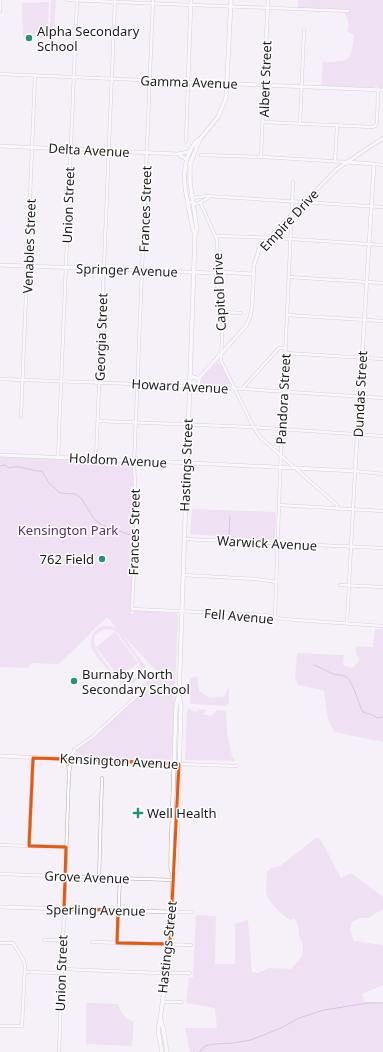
<svg xmlns="http://www.w3.org/2000/svg" width="383" height="1052" font-family="'Noto Sans',sans-serif">
	<style>
		.green { fill: #e8cdef; fill-rule: evenodd }
		.lines { fill: none; stroke-linecap: round; stroke-linejoin: round }
		.stream { stroke: #b48dbe; stroke-width: 1 }
		.street-casing { stroke: #ada7ae; stroke-width: 3.5 }
		.secondary-casing { stroke: #ada7ae; stroke-width: 4 }
		.primary-casing { stroke: #ada7ae; stroke-width: 4.5 }
		.street { stroke: #fff; stroke-width: 2.5 }
		.secondary { stroke: #fff; stroke-width: 3 }
		.primary { stroke: #fff; stroke-width: 3.5 }
		.marked { fill: none; stroke: #e8590c; stroke-width: 3; stroke-linejoin: round }
		.poi-dot { fill: #269474; stroke: #fff; stroke-width: 1.5 }
		.labels { text-anchor: middle; stroke-width: 3; stroke-linejoin: round; paint-order: stroke }
		.poi-label { font-size: 13px; fill: #1b191c; stroke: #fff; text-anchor: start }
		.street-label { font-size: 13px; fill: #1b191c; stroke: #fff }
		.park-label { font-size: 13px; fill: #5c2c68; stroke: #fff }
	</style>
	<rect width="100%" height="100%" fill="#f6f0f8"/>
	<g class="green">
		<polygon points="51,0 56,0 53,49 49,46 50,22 51,22 51,19 50,19"/>
		<path d="M298,0H383V89L379,88L377,86L373,88L321,86L323,62C350,61 351,63 354,35L347,31L349,24L345,13H347L348,10L298,8Z"/>
		<polygon points="49,2 48,38 23,37 22,3"/>
		<polygon points="217,362 223,368 231,384 230,385 201,385 202,378"/>
		<path d="M0,457L130,462L132,463L135,519L131,614H133L134,611L137,610L176,613L178,616L172,758L171,760L78,757L75,755L77,750L94,738L136,698L141,697L142,693L138,689L158,673L122,634L146,667L144,668L143,667C142,679 131,688 119,682C113,679 109,671 105,666C100,660 94,654 92,648C89,639 94,628 104,626C108,625 112,627 116,627L107,617L59,664L32,663L28,668L0,667ZM106,629C109,629 112,629 115,631C119,634 123,640 126,645C134,654 151,673 131,680C127,682 123,681 119,679C114,676 111,669 107,665C99,654 82,635 106,629Z"/>
		<polygon points="192,509 276,512 275,540 190,534"/>
		<polygon points="375,629 383,629 383,742 334,732 328,719 324,691 318,689 299,685 295,678 297,653 344,655 343,665 353,668 360,660 356,653 356,646 373,647"/>
		<polygon points="115,632 138,663 119,677 96,647"/>
		<polygon points="197,676 199,691 210,698 224,697 229,686 229,703 226,706 191,704 190,702 190,678"/>
		<polygon points="189,707 192,711 196,712 199,709 206,710 203,714 211,716 217,710 226,711 227,733 232,756 235,761 185,760 187,711"/>
		<path d="M316,838L320,839C328,852 333,865 341,878L351,873L383,897V909L368,918H360L352,922L350,930L354,941L383,945V985L362,994L364,1001L383,1004V1052H190L185,1028H217L215,1008L186,1003L189,978H193L196,915L216,916L215,964H235V924L248,920L252,972L258,973L269,968L291,969L302,956L303,944L299,936L298,925L294,918L290,920C282,914 266,901 266,891C266,885 267,878 267,872L271,868L280,866Z"/>
		<path d="M86,1003L118,1004C121,1012 124,1020 134,1021L132,1045L131,1046L87,1044L86,1043Z"/>
	</g>
	<g class="lines">
		<g class="stream">
			<path d="M0,466L5,465L9,468C20,464 31,472 42,471L49,483L60,493L75,494L81,498L95,520L102,525L113,528"/>
			<polyline points="119,531 131,535"/>
			<polyline points="229,536 230,516"/>
			<path d="M314,665C320,667 326,671 331,673C341,677 346,672 352,685C357,694 358,703 363,712L373,715L377,718L383,717"/>
			<polyline points="199,1052 205,1046 214,1044 233,1043 251,1040 281,1028 299,1018 324,1010 368,1003 383,1003"/>
		</g>
		<g class="street-casing">
			<g id="street">
				<polyline points="67,0 348,11"/>
				<polyline points="153,0 134,465 136,500 136,528 132,609 267,615 282,619 383,626"/>
				<polyline points="0,74 188,82 186,141"/>
				<polyline points="263,122 373,127 375,126 377,123 378,90"/>
				<polyline points="300,124 304,30"/>
				<polyline points="201,155 264,157 346,162"/>
				<polyline points="261,157 264,85"/>
				<polyline points="335,162 337,126"/>
				<polyline points="374,164 383,165"/>
				<polyline points="313,194 313,200 316,202"/>
				<polyline points="193,198 206,196 383,207"/>
				<polyline points="188,202 197,204 208,198"/>
				<polyline points="200,202 217,240 216,279 223,317 221,361 254,428 260,437 337,505 338,509"/>
				<polyline points="216,237 219,236 276,238 383,245"/>
				<polyline points="289,277 383,283"/>
				<polyline points="222,312 241,313"/>
				<polyline points="287,315 383,321"/>
				<polyline points="286,353 383,359"/>
				<polyline points="0,379 189,386"/>
				<polyline points="198,386 383,398"/>
				<polyline points="242,389 279,348 286,348"/>
				<polyline points="21,416 35,75"/>
				<polyline points="98,421 252,427 383,436"/>
				<polyline points="58,457 77,0"/>
				<polyline points="96,459 115,0"/>
				<polyline points="279,505 383,511"/>
				<polyline points="184,539 383,548"/>
				<polyline points="183,575 256,579 276,582"/>
				<polyline points="340,585 383,587"/>
				<polyline points="275,617 281,448 293,182"/>
				<polyline points="347,623 355,471 383,474"/>
				<polyline points="72,759 74,750 91,738 139,694"/>
				<polyline points="179,764 237,766"/>
				<polyline points="69,773 71,763 74,760"/>
				<polyline points="0,845 66,847"/>
				<polyline points="29,846 33,758"/>
				<polyline points="0,874 173,880"/>
				<polyline points="99,877 102,778"/>
				<polyline points="172,912 192,912"/>
				<polyline points="44,940 63,940"/>
				<polyline points="92,942 191,945"/>
				<polyline points="0,943 13,943 24,961 25,966 22,1026 0,1026"/>
				<polyline points="117,943 120,878"/>
				<polyline points="62,969 158,973 167,970"/>
				<polyline points="25,972 61,973"/>
				<polyline points="166,973 190,973"/>
				<polyline points="162,1002 182,1002"/>
				<polyline points="59,1052 69,773 68,763 66,759"/>
			</g>
		</g>
		<g class="secondary-casing">
			<g id="secondary">
				<polyline points="191,0 188,82 383,90"/>
				<polyline points="0,11 0,0"/>
				<polyline points="264,85 268,0"/>
				<polyline points="0,146 178,154 188,152"/>
				<polyline points="178,154 186,159"/>
				<polyline points="0,265 213,273 219,272 253,274"/>
				<polyline points="189,386 198,386 200,377 246,326 250,317 252,307 254,265 260,247 337,169 383,138"/>
				<polyline points="0,455 192,463 355,471 374,164 346,162"/>
				<polyline points="0,756 179,764"/>
				<polyline points="0,907 172,912"/>
			</g>
		</g>
		<g class="primary-casing">
			<g id="primary">
				<path d="M195,234L193,230C188,198 175,170 196,141L200,139"/>
				<polyline points="190,376 199,379"/>
				<polyline points="173,874 176,870 181,707 179,695 195,234 197,230 190,182 190,164 200,139 218,117 226,98 231,0"/>
				<polyline points="161,1021 163,1028 167,1052"/>
				<polyline points="162,1052 158,1029 160,1020 172,931 173,874 171,869 171,855 176,707 178,697"/>
			</g>
		</g>
		<use href="#street" class="street"/>
		<use href="#secondary" class="secondary"/>
		<use href="#primary" class="primary"/>
	</g>
	<path d="M0 0H383V1052H0ZM33,758L66,759L68,764L75,759L179,764L170,944L117,943L118,910L64,909L66,847L29,846Z" fill="#f6f0f8" fill-opacity=".55" fill-rule="evenodd"/>
	<path class="marked" d="M33,758L66,759L68,764L75,759L179,764L170,944L117,943L118,910L64,909L66,847L29,846Z"/>
	<g class="poi-dot">
		<circle cx="29" cy="38" r="4"/>
		<circle cx="102" cy="559" r="4"/>
		<circle cx="74" cy="681" r="4"/>
		<path d="M136 807h4v4h4v4h-4v4h-4v-4h-4v-4h4z"/>
	</g>
	<g class="labels">
		<g class="poi-label">
			<text x="37" y="36">Alpha Secondary<tspan x="37" dy="15">School</tspan></text>
			<text x="94" y="564" text-anchor="end">762 Field</text>
			<text x="82" y="679">Burnaby North<tspan x="82" dy="15">Secondary School</tspan></text>
			<text x="147" y="818">Well Health</text>
		</g>
		<g class="street-label">
			<text transform="translate(265 79) rotate(-88)" y="5">Albert Street</text>
			<text transform="translate(189 82) rotate(2)" y="5">Gamma Avenue</text>
			<text transform="translate(89 150) rotate(3)" y="5">Delta Avenue</text>
			<text transform="translate(68 205) rotate(-88)" y="5">Union Street</text>
			<text transform="translate(145 209) rotate(-88)" y="5">Frances Street</text>
			<text transform="translate(289 220) rotate(-47)" y="5">Empire Drive</text>
			<text transform="translate(29 246) rotate(-88)" y="5">Venables Street</text>
			<text transform="translate(127 270) rotate(2)" y="5">Springer Avenue</text>
			<text transform="translate(219 292) rotate(-93)" y="5">Capitol Drive</text>
			<text transform="translate(101 337) rotate(-88)" y="5">Georgia Street</text>
			<text transform="translate(180 386) rotate(3)" y="5">Howard Avenue</text>
			<text transform="translate(360 394) rotate(-87)" y="5">Dundas Street</text>
			<text transform="translate(283 399) rotate(-87)" y="5">Pandora Street</text>
			<text transform="translate(118 460) rotate(3)" y="5">Holdom Avenue</text>
			<text transform="translate(186 465) rotate(-88)" y="5">Hastings Street</text>
			<text transform="translate(134 532) rotate(-89)" y="5">Frances Street</text>
			<text transform="translate(267 543) rotate(3)" y="5">Warwick Avenue</text>
			<text transform="translate(239 616) rotate(5)" y="5">Fell Avenue</text>
			<text transform="translate(119 761) rotate(3)" y="5">Kensington Avenue</text>
			<text transform="translate(87 877) rotate(2)" y="5">Grove Avenue</text>
			<text transform="translate(96 910) rotate(1)" y="5">Sperling Avenue</text>
			<text transform="translate(167 947) rotate(-84)" y="5">Hastings Street</text>
			<text transform="translate(61 973) rotate(-88)" y="5">Union Street</text>
		</g>
		<g class="park-label">
			<text x="68" y="535">Kensington Park</text>
		</g>
	</g>
</svg>
